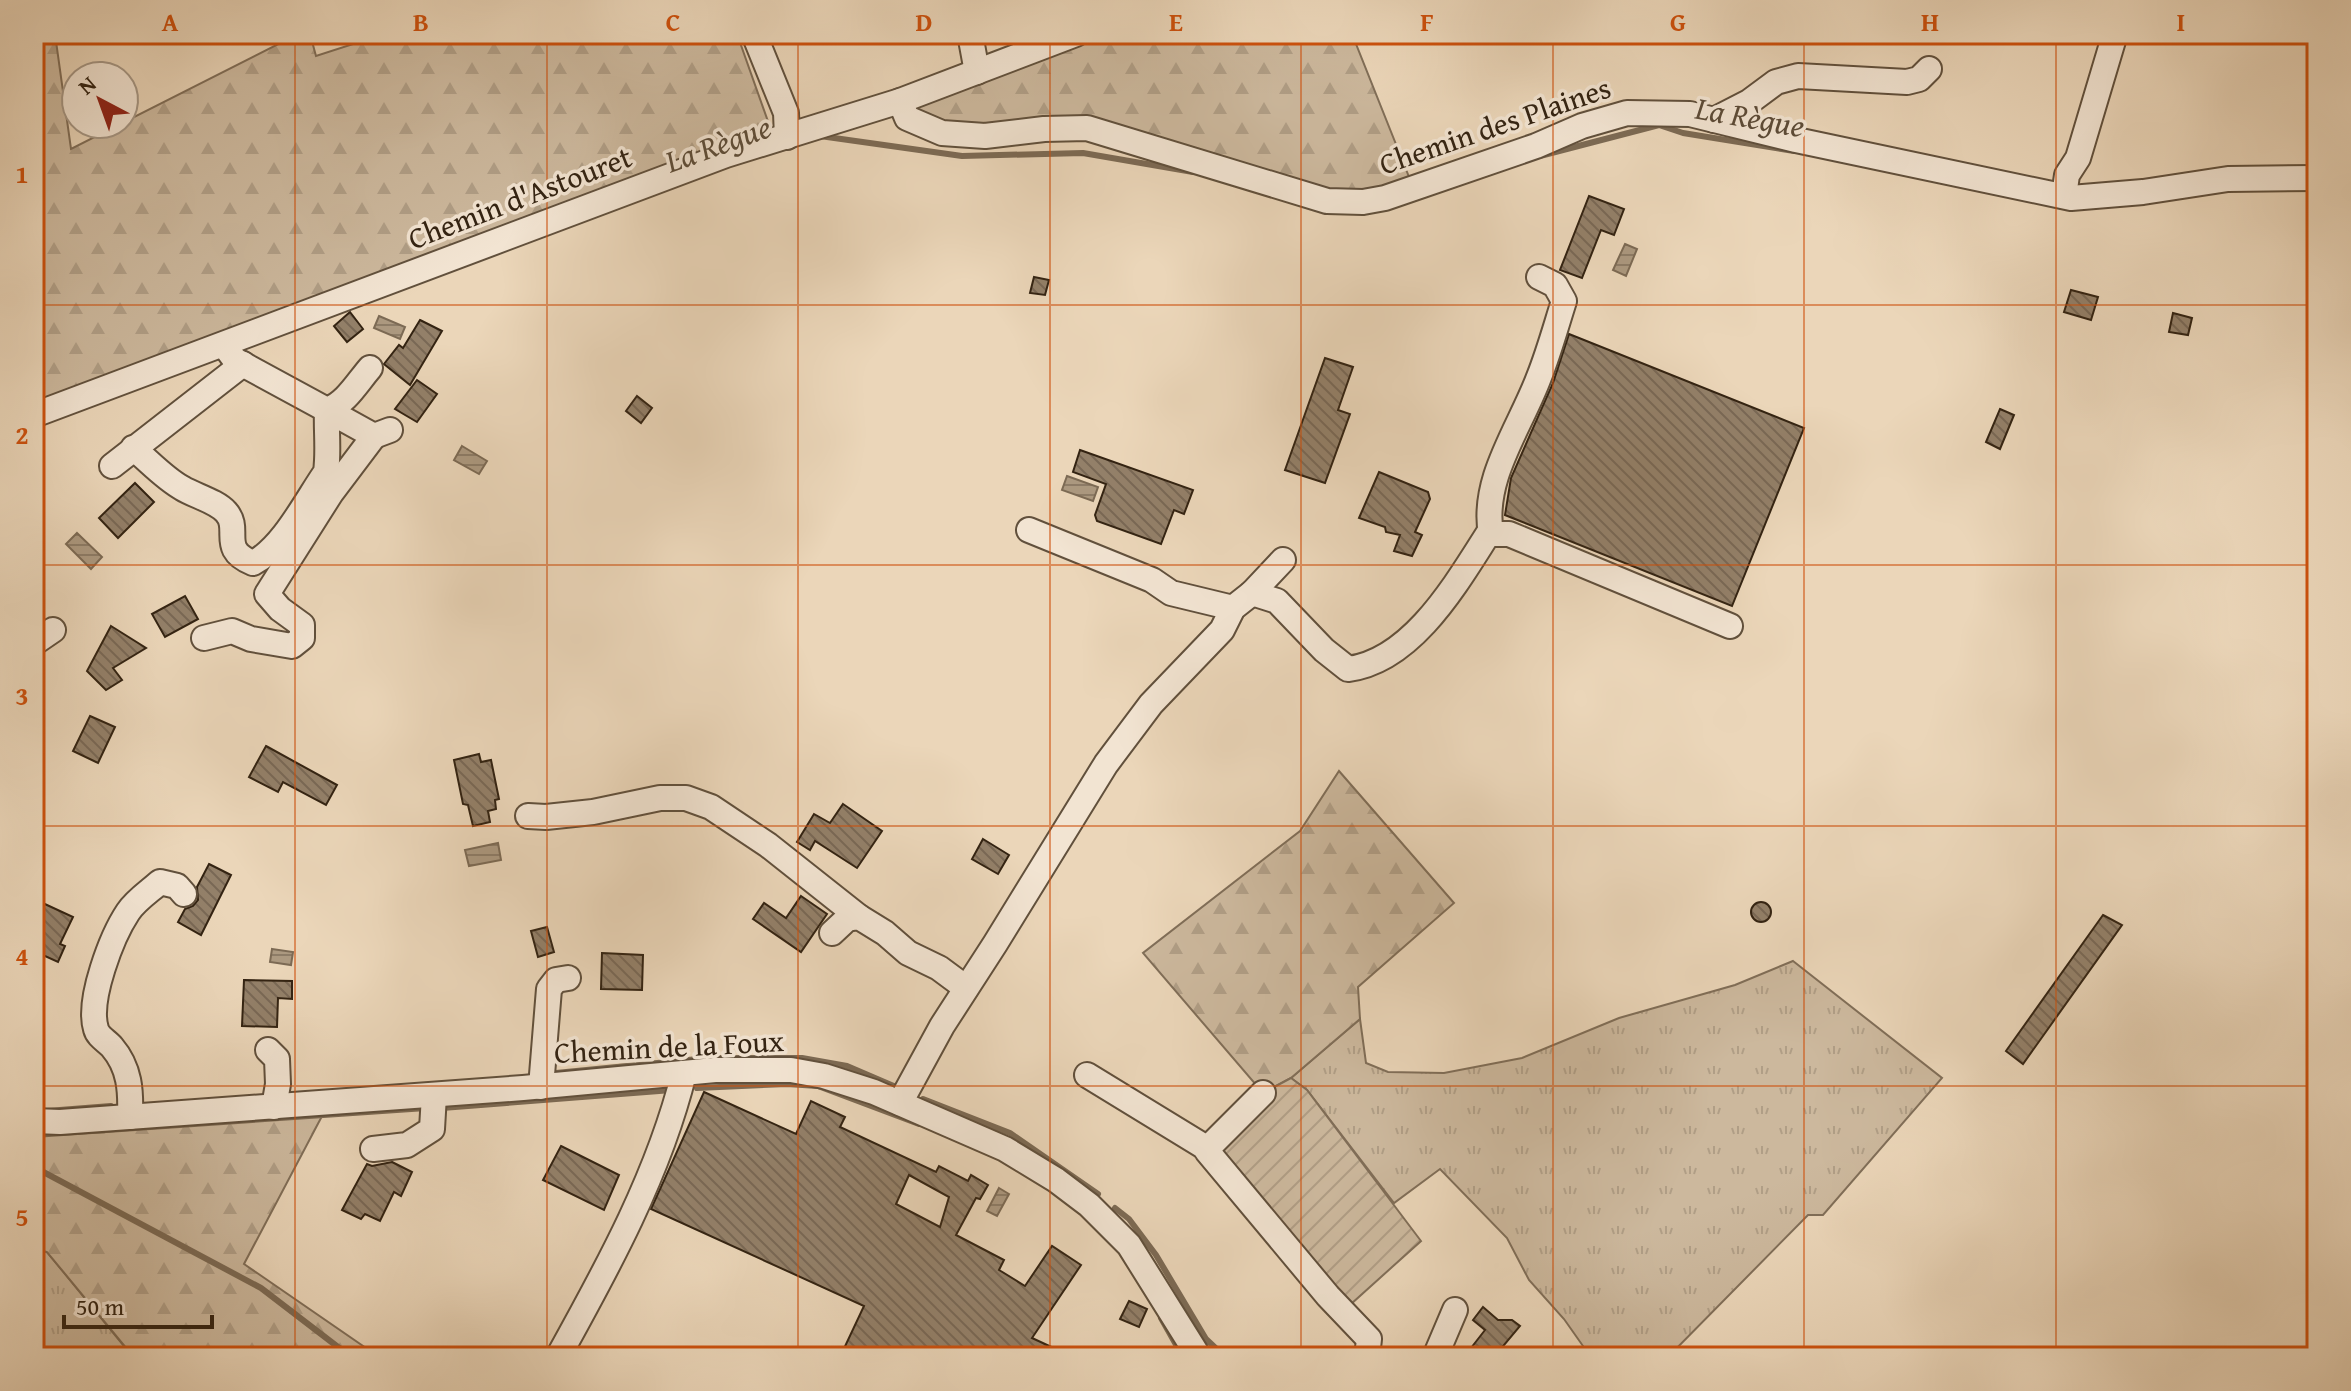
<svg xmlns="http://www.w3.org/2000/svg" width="2351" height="1391" font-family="'Gentium Book Plus',serif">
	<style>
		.grass { fill: url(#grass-tufts); stroke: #806e58; stroke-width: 2 }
		.forest { fill: url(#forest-firs); stroke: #806e58; stroke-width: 2 }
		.garden { fill: url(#garden-furrows); stroke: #806e58; stroke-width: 2 }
		.water { fill: url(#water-rules); stroke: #7c6a54; stroke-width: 2 }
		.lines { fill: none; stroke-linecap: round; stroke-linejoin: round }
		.stream { stroke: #7c6a54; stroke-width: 6 }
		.building { fill: url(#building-back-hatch); stroke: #332312; stroke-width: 2; fill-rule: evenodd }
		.minor-casing { stroke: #61503c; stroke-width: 28 }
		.minor { stroke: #f2e4d2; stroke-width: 24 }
		.grid { fill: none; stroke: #cd510d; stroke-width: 2; stroke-opacity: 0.55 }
		.labels { text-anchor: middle; stroke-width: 7; stroke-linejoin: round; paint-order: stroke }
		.street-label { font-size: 30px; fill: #332312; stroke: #f2e4d2 }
		.water-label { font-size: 32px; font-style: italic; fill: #5d4c38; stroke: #f2e4d2 }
		.neatline { fill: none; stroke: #cd510d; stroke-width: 3 }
		.grid-label { font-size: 26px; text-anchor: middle; font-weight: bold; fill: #cd510d }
	</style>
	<defs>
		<pattern id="grass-tufts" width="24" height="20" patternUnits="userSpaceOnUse" patternTransform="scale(2)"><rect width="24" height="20" fill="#ccb89d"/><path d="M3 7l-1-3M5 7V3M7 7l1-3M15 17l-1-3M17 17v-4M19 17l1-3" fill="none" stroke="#b09e86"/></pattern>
		<pattern id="forest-firs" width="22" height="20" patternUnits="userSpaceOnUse" patternTransform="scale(2)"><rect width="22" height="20" fill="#ccb89d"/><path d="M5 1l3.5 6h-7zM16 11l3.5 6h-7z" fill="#b09e86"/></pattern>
		<pattern id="garden-furrows" width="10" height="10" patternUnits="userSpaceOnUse" patternTransform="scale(2)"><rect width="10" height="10" fill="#ccb89d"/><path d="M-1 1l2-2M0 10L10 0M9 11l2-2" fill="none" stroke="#b09e86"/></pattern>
		<pattern id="water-rules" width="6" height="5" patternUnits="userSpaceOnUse" patternTransform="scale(2)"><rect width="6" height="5" fill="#ac9980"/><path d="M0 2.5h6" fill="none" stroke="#8d7c67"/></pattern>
		<pattern id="building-back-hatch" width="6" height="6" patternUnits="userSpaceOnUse" patternTransform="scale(2)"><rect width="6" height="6" fill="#938069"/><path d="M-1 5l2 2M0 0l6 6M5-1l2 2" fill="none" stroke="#796855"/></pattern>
	</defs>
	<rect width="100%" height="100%" fill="#ebd6b9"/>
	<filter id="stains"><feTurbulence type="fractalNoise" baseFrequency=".0025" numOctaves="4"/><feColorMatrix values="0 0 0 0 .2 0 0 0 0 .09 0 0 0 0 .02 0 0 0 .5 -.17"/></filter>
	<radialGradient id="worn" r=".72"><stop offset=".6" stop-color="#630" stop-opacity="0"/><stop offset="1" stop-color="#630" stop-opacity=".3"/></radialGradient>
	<g class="grass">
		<polygon points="1793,961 1942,1078 1823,1215 1808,1215 1668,1357 1578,1357 1583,1346 1564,1319 1529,1280 1507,1238 1440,1169 1394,1203 1307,1090 1291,1078 1360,1019 1366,1063 1388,1072 1444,1073 1522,1058 1619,1018 1735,985"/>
		<polygon points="34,1248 47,1252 124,1346 128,1357 34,1357"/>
	</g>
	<g class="forest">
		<polygon points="34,34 55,34 71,149 298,34 310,34 316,56 384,34 737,34 771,130 34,402"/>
		<polygon points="1104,34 1352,34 1411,182 1355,194 1336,193 1177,147 945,126 909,107"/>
		<polygon points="1339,771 1454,903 1358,987 1360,1019 1291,1078 1263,1093 1143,953 1300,831"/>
		<polygon points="321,1115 321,1118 244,1264 379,1357 129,1357 127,1349 47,1252 34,1248 34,1133"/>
	</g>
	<polygon class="garden" points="1291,1078 1307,1090 1421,1241 1351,1304 1208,1151 1263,1093"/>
	<g class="water">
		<polygon points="1625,244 1637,249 1626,276 1613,270"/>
		<polygon points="379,316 405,327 400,339 374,328"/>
		<polygon points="462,446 487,461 479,474 454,460"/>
		<polygon points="1067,476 1098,487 1093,501 1062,490"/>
		<polygon points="77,533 102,557 91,569 66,544"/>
		<polygon points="498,843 501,860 469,866 465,850"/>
		<polygon points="272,949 293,952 291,965 270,962"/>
		<polygon points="999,1188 1009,1194 997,1216 987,1211"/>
	</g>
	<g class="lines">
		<g class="stream">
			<polyline points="820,136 962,156 1083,153 1193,172"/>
			<polyline points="1540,156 1659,125 1683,133 1794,151"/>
			<polyline points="556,1073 708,1058 802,1058 847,1066 896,1087"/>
			<polyline points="697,1088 787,1084 818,1086 919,1124"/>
			<polyline points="923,1099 1010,1133 1098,1194"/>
			<polyline points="442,1108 672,1090"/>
			<polyline points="47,1111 111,1106"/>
			<polyline points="34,1135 426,1108"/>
			<polyline points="34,1167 261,1288 351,1357"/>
			<polyline points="1115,1208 1129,1219 1156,1255 1206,1339 1225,1357"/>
			<polyline points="1161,1318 1183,1357"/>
		</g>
	</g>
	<g class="building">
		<polygon points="1589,196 1624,209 1614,235 1601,230 1582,278 1560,270"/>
		<polygon points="1034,277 1049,280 1045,295 1030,293"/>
		<polygon points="2071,290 2098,297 2091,320 2064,312"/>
		<polygon points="350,312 363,329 347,342 334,326"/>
		<polygon points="2173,313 2192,318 2188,335 2169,332"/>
		<polygon points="420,320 442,331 410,385 384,364 399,345 403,348"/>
		<polygon points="1569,334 1804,428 1732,606 1505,515 1511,478 1553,383"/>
		<polygon points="1325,358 1353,367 1338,410 1350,414 1325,483 1285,470"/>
		<polygon points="417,380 437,394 417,422 395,409"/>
		<polygon points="637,396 652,408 641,423 626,411"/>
		<polygon points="2000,409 2014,415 2000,449 1986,442"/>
		<polygon points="1080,450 1193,490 1184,514 1174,510 1161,544 1097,521 1095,515 1106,484 1073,472"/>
		<polygon points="1379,472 1428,492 1430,499 1415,532 1422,535 1412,556 1394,551 1400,535 1386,532 1385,527 1359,518"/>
		<polygon points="135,483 154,502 118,538 99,518"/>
		<polygon points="185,596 198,619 165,637 152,614"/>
		<polygon points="111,626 146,648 113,668 122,680 106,690 87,671"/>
		<polygon points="90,716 115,727 98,763 73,751"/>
		<polygon points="266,746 337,785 326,805 283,782 278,792 249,777"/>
		<polygon points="479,754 481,762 491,760 499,799 495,800 496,809 488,811 490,822 473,826 468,805 463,804 454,760"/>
		<polygon points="843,804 882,831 857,868 815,841 810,850 797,842 814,814 830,823"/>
		<polygon points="983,839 1009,855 998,874 972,859"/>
		<polygon points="209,864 231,875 201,935 178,922 185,909 193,906 198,900 197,887"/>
		<polygon points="801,896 827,914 801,952 753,919 764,903 786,918"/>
		<polygon points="34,899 73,917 60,944 65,946 58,962 34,951"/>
		<circle cx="1761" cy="912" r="10"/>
		<polygon points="2103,915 2122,925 2023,1064 2006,1051"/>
		<polygon points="547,927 554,952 538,957 531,931"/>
		<polygon points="602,953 643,955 642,990 601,989"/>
		<polygon points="244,980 292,981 292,999 278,998 277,1027 242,1026"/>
		<path d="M704,1092L796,1134L811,1101L845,1117L840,1127L936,1172L939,1166L968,1181L971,1175L988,1185L980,1199L976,1198L956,1235L1004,1260L999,1270L1025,1286L1052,1246L1081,1265L1032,1338L1073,1357H840L864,1306L651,1209ZM909,1175L949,1197L940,1227L896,1204Z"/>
		<polygon points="561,1146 619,1175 604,1210 543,1180"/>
		<polygon points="392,1162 412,1172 401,1196 394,1192 380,1221 365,1214 361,1219 342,1210 367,1164 372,1166"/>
		<polygon points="1129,1301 1147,1309 1139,1327 1120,1319"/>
		<polygon points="1483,1307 1498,1320 1512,1320 1520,1326 1494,1357 1464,1357 1485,1330 1473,1320"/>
	</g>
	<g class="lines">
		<g class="minor-casing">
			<g id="minor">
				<polyline points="754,34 786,113 787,137"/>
				<polyline points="970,34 977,72"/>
				<polyline points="900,101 907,118 942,133 985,136 1044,129 1087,128 1327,201 1363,202 1385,198 1536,146 1582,126 1627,113 1690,114 1796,140 2071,198 2143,192 2228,179 2317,178"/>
				<polyline points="1714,120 1749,102 1776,82 1798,76 1907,82 1919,79 1929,69"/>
				<polyline points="2064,196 2067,175 2078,158 2115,34"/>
				<path d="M224,345L235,360L327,410C346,403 357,383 370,368"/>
				<polyline points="34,415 726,155 900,101 1076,34"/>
				<path d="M133,448C149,461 164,478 182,488C195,496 216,501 226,512C242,530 218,549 253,563C283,548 307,499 326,472C329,451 326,431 327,410L374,436L390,430"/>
				<polyline points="112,466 243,364"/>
				<polyline points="1029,530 1152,580 1171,593 1233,608"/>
				<path d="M1491,534C1481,479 1520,428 1539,377C1549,352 1556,326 1564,301L1555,285L1539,277"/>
				<path d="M1252,593L1277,601L1324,650L1348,669C1412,661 1456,584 1488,534H1509L1730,626"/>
				<polyline points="204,638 232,631 251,639 292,646 302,638 302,625 280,609 267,594 331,493 374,436"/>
				<polyline points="34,643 53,630"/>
				<polyline points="528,816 546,817 593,812 660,798 686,798 711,807 768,845 859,917"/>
				<polyline points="832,933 847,919 859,917 885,933 908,953 939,968 966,988"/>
				<polyline points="268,1050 277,1059 278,1084 274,1107"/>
				<polyline points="1087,1075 1208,1149"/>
				<polyline points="541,1087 549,989 556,980 568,978"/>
				<polyline points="1263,1093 1210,1146 1207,1151 1328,1296 1369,1339 1367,1357"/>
				<polyline points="900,1103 942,1026 995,944 1106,764 1151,704 1222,630 1233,608 1252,593 1283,560"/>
				<path d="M130,1117C131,1091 130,1068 112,1047C107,1041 98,1037 96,1029C87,1000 112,936 128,912C136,900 150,891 160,882L177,886L184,894"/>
				<polyline points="34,1121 60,1122 523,1088 715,1070 791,1070 824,1076 874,1092 1005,1149 1056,1180 1089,1205 1129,1245 1199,1357"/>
				<polyline points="373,1149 407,1145 432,1129 434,1095"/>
				<path d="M558,1357C608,1267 659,1174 684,1073"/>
				<polyline points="1435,1357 1455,1310"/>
			</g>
		</g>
		<use href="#minor" class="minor"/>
	</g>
	<path class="grid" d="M295,34V1357M547,34V1357M798,34V1357M1050,34V1357M1301,34V1357M1553,34V1357M1804,34V1357M2056,34V1357M34,305H2317M34,565H2317M34,826H2317M34,1086H2317"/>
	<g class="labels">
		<g class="street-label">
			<text transform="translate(1495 126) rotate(-19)" y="10">Chemin des Plaines</text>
			<text transform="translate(520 198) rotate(-21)" y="10">Chemin d'Astouret</text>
			<text transform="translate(669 1047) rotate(-3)" y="10">Chemin de la Foux</text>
		</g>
		<g class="water-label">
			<text transform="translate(1750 117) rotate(10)" y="11">La Règue</text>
			<text transform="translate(718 144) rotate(-20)" y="11">La Règue</text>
		</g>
	</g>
	<rect width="2351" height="1391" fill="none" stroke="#ebd6b9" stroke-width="88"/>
	<g transform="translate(100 100) rotate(319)"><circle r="38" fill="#f2e4d2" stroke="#a69785" stroke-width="2"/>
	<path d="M0-6L14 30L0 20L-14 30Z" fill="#8f2418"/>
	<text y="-12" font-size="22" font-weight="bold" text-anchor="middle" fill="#332312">N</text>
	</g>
	<path d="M64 1315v12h148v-12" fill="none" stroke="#332312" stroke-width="4"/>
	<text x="76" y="1315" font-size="24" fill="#332312" stroke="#f2e4d2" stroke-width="6" paint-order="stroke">50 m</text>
	<rect x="44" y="44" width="2263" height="1303" class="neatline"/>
	<g class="grid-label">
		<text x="170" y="31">A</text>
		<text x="421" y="31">B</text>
		<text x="673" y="31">C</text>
		<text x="924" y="31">D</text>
		<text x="1176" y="31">E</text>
		<text x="1427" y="31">F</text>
		<text x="1678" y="31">G</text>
		<text x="1930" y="31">H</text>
		<text x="2181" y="31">I</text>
		<text x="22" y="183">1</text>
		<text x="22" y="444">2</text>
		<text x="22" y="705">3</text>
		<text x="22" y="965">4</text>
		<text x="22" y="1226">5</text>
	</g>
	<rect width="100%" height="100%" filter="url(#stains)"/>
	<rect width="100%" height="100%" fill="url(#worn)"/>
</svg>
